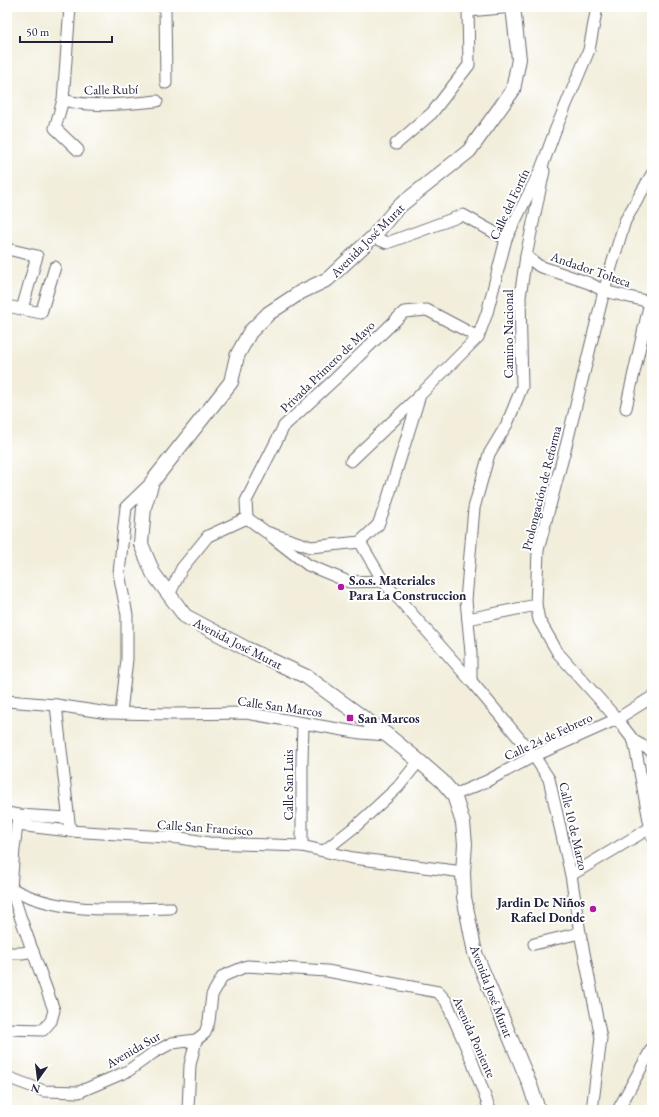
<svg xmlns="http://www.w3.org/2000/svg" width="659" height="1117" font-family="'EB Garamond',serif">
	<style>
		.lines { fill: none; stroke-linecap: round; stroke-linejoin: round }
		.minor-casing { stroke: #6b6973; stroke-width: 13 }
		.tertiary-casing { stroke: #6b6973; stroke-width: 16 }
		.minor { stroke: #fff; stroke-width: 11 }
		.tertiary { stroke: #fff; stroke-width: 14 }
		.poi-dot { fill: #b5179e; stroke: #fff; stroke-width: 1.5 }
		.labels { text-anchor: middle; stroke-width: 4; stroke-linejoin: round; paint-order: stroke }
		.street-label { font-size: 13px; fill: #22223b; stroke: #fff }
		.poi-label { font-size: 13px; font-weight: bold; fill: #22223b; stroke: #fff; text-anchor: start }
	</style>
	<rect width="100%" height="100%" fill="#fff"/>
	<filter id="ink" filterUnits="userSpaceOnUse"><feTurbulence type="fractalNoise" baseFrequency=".025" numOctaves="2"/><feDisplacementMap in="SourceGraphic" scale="8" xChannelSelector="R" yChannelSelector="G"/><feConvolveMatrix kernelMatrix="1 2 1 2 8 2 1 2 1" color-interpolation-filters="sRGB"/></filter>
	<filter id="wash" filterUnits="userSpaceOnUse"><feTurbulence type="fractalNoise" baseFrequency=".012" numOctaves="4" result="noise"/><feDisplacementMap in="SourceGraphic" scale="16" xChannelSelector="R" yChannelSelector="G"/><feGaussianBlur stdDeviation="0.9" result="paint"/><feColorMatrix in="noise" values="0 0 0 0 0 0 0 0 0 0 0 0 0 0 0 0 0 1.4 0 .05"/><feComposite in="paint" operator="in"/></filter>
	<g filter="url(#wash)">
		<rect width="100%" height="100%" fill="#f2eedb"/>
	</g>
	<g filter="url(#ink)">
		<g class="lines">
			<g class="minor-casing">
				<g id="minor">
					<polyline points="70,7 63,100 55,128 78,150"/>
					<polyline points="165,7 166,83"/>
					<polyline points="468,11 513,7"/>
					<path d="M63,100C94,108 126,104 157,101"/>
					<polyline points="396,144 432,113 469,65 468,7"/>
					<polyline points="652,174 625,221 604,291 566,446 538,550 536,605 539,620 558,653 617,719 634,741 652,836"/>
					<polyline points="373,237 387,243 463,215 506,239"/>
					<polyline points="7,249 37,256 22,309"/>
					<polyline points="526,256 539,266 589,283 604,291 650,302"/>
					<polyline points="7,306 41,313 55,267"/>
					<polyline points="626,408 650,302 652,299"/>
					<polyline points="351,461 419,396"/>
					<polyline points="247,518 266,532 311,547 360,542 383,581 471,681 534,756 549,779 571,875 580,933 601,1038 592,1110"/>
					<polyline points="247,518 246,501 284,426 335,379 404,312 427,310 478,337"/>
					<polyline points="272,537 308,565 349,582 383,581"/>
					<polyline points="360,542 378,525 387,501 420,395 478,337 487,313 506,239 541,169 555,131 589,50 597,7"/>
					<polyline points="169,595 182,568 208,536 247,518"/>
					<polyline points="468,619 536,605"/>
					<polyline points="471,681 471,653 466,600 474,508 489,454 507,424 522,387 520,297 526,256 544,171"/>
					<polyline points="7,701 56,705 108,713 174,714 246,713 303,723 361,733 387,735"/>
					<polyline points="56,705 70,831"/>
					<polyline points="121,713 127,659 127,615 119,573 126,507 152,482"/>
					<polyline points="634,741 652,751"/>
					<polyline points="454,795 487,781 534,756 617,719 652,697"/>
					<polyline points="7,813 18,815 17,825 70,831 181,838 209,843 302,846 353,858 463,872"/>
					<polyline points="18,815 68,818"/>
					<polyline points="302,846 302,761 303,723"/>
					<polyline points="324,851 357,825 398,787 419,761"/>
					<polyline points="571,875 650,828"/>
					<path d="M11,888C59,915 117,909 170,908"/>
					<polyline points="534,944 580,933"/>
					<polyline points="7,953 22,953 33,951"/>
					<polyline points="7,1029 43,1030 51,1021 54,1010 21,919 11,888 14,849 17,825"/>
					<polyline points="7,1077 44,1091 79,1092 128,1071 153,1053 172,1043 196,1040 205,1033 209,1021 212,995 223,976 247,966 327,971 438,992 446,1001 471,1058 490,1110"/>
					<polyline points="188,1110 190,1065 196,1040"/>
					<polyline points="618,1110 652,1048"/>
				</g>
			</g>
			<g class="tertiary-casing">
				<polyline id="tertiary" points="513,7 519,59 513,90 469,151 397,208 373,237 328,279 301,292 269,313 250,332 237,356 231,382 152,482 144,507 141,544 153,573 185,616 245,648 307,677 387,735 419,761 442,781 454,795 463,823 465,844 463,872 464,897 475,953 530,1085 538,1110"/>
			</g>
			<use href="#minor" class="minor"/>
			<use href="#tertiary" class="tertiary"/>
		</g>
	</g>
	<g class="poi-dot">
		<circle cx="341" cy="587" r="4"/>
		<rect x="346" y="714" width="8" height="8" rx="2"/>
		<circle cx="593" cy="909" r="4"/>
	</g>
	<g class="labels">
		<g class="street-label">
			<text transform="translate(111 89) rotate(-1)" y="5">Calle Rubí</text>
			<text transform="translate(509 204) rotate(-65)" y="5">Calle del Fortín</text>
			<text transform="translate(367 240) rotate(-45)" y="5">Avenida José Murat</text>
			<text transform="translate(591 269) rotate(19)" y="5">Andador Tolteca</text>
			<text transform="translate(508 334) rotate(-90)" y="5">Camino Nacional</text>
			<text transform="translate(327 366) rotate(-44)" y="5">Privada Primero de Mayo</text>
			<text transform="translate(541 488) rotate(-76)" y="5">Prolongación de Reforma</text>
			<text transform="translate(238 643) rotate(27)" y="5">Avenida José Murat</text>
			<text transform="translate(280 706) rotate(8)" y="5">Calle San Marcos</text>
			<text transform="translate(548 736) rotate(-25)" y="5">Calle 24 de Febrero</text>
			<text transform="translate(288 785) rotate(-90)" y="5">Calle San Luis</text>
			<text transform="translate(574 826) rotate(77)" y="5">Calle 10 de Marzo</text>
			<text transform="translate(205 827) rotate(4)" y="5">Calle San Francisco</text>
			<text transform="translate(492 991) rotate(69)" y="5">Avenida José Murat</text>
			<text transform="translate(475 1037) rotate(66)" y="5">Avenida Poniente</text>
			<text transform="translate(133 1049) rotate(-30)" y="5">Avenida Sur</text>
		</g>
		<g class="poi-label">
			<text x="349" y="585">S.o.s. Materiales<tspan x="349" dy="15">Para La Construccion</tspan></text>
			<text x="358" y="723">San Marcos</text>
			<text x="585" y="907" text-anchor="end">Jardin De Niños<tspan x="585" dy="15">Rafael Donde</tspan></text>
		</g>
	</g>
	<rect width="659" height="1117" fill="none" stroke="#fff" stroke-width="24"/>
	<g transform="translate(38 1079) rotate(194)" stroke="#ffffff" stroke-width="3" paint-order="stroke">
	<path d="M0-3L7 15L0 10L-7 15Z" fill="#22223b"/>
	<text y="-6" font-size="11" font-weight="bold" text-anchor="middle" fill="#22223b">N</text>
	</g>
	<path d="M20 36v6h92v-6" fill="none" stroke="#22223b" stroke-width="2"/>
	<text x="26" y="36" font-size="12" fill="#22223b" stroke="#ffffff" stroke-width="3" paint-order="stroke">50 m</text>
</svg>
